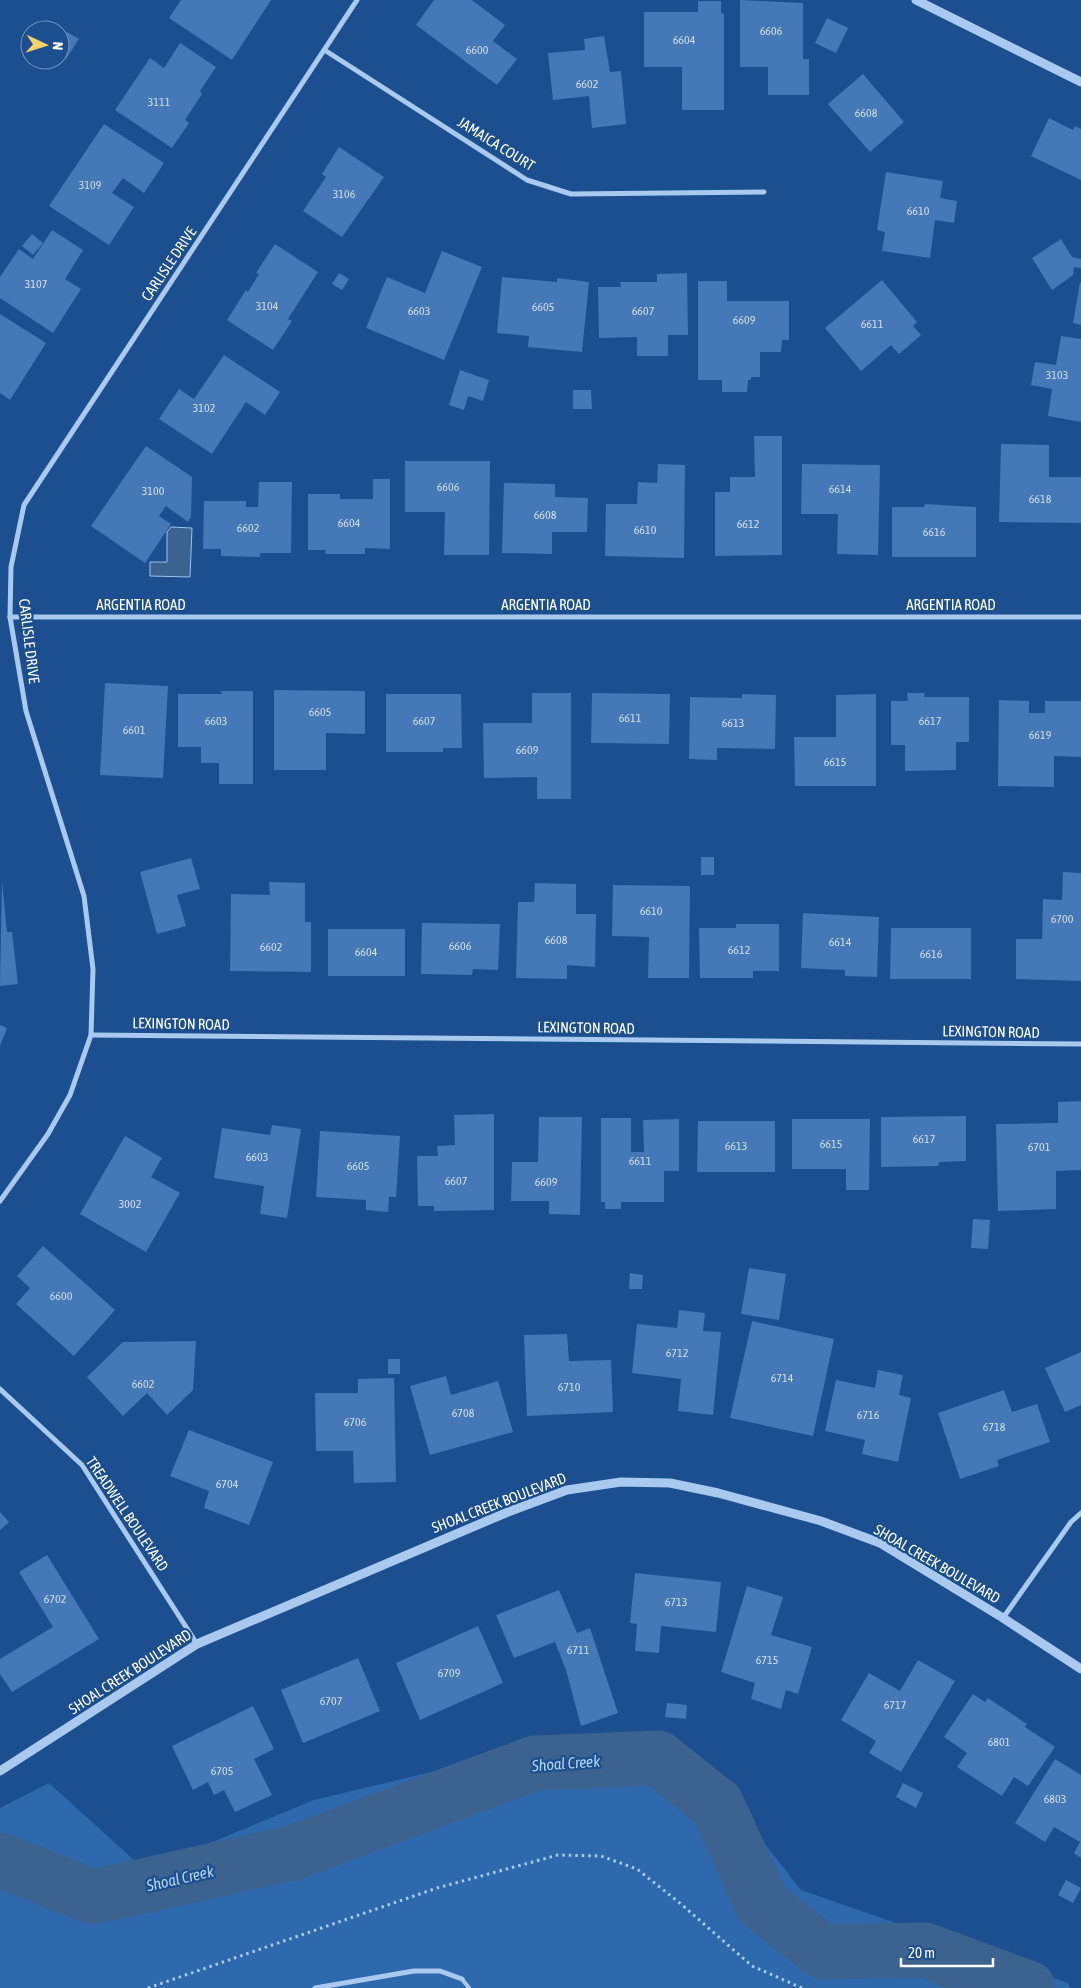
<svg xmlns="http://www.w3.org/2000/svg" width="1081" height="1988" font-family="'Asap Condensed',sans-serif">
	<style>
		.green { fill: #2e69ad }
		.water { fill: #3c6290; stroke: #9cc4f0 }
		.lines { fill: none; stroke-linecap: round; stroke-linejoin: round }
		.river { stroke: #3c6290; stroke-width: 55 }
		.building { fill: #4478b7 }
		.path { stroke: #a9c9ee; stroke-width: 3; stroke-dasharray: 2.5 4; stroke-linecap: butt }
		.service { stroke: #a9c9ee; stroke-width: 4 }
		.minor { stroke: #a9c9ee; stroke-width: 5 }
		.tertiary { stroke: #a9c9ee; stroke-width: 9 }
		.labels { text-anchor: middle; stroke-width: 4.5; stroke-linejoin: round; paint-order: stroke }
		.number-label { font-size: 12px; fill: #d0dded }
		.street-label { font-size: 15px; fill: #fff; stroke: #1b4f8f }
		.water-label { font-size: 16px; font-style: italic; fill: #b5d3f5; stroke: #1b4f8f }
	</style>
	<rect width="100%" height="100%" fill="#1b4f8f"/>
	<polygon class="green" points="548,1744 695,1755 801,1890 1068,1983 1071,1988 0,1988 0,1808 49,1783 145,1870 314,1800"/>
	<polygon class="water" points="171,527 192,528 190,577 150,576 150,562 167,562 167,532"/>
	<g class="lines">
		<polyline class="river" points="0,1860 93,1897 292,1853 535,1763 658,1758 717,1805 762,1904 823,1952 925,1950 1028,1988"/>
	</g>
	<g class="building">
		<polygon points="181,0 271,0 232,60 169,18"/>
		<polygon points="434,0 472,0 505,25 493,41 517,59 497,85 416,25"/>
		<polygon points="740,0 803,3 803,59 809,59 809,95 768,95 768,67 740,67"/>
		<polygon points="698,1 721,1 721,13 724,14 724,110 682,110 682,67 644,67 644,12 698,12"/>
		<polygon points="827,18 848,28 836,53 815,43"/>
		<polygon points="67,32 79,39 66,59 60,55 60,43"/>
		<polygon points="604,36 610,72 621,71 626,124 592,128 589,96 553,100 548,53 585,50 584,39"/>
		<polygon points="180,43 216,67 200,91 202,94 185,120 189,123 172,148 115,110 150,58 164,68"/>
		<polygon points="863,74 904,122 870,152 828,104"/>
		<polygon points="1049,118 1073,130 1075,126 1081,129 1081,180 1031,156"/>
		<polygon points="104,124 164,163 144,193 123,178 112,193 134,207 109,245 49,206"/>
		<polygon points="339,147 384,177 342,237 303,211 326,177 322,174"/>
		<polygon points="886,172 943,181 940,198 957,201 954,223 935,220 930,258 882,251 885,232 877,230"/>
		<polygon points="52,230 83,250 65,279 81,289 53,333 0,298 0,277 19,249 33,259"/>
		<polygon points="32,234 43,243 33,255 22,246"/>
		<polygon points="1061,239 1072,257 1081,259 1081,268 1074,267 1073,275 1052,290 1032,258"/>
		<polygon points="275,244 318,272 288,319 292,321 273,350 227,320 246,290 248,292 259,274 256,273"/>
		<polygon points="442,251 482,267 444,360 366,328 387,277 425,293"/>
		<polygon points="339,273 349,279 342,290 332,284"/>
		<polygon points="687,273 688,335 668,335 668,356 637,356 637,337 599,338 598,287 621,287 620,282 657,282 657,274"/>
		<polygon points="502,277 557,282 557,278 589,282 582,352 528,347 529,336 497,333"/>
		<polygon points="882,280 917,322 913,326 921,335 899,354 891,345 861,371 825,328"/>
		<polygon points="698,281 727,281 727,301 789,301 789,340 782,340 781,352 760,352 760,377 751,377 751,380 748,380 747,392 722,392 722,380 698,380"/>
		<polygon points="1080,282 1081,283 1081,325 1073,323"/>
		<polygon points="0,314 46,343 10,400 0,393"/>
		<polygon points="1061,336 1081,339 1081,422 1048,416 1052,389 1031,385 1035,362 1056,365"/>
		<polygon points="224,355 280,392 265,415 246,402 212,454 159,419 179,389 194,399"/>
		<polygon points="460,370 489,380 483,401 468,396 464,410 449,405"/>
		<polygon points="573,390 591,390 592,409 573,409"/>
		<polygon points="754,436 782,436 782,555 715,556 715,492 730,492 730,477 755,477"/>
		<polygon points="1001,444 1049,445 1049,477 1081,477 1081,523 999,522"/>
		<polygon points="146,446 192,477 191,517 188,522 166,506 159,516 171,524 145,563 91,526"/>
		<polygon points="405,461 490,461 489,555 444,555 445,512 405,512"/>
		<polygon points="658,464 685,465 684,558 605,556 606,504 637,504 638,482 657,483"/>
		<polygon points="802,464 880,465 878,555 837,554 838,514 801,514"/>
		<polygon points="373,479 390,479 390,549 365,548 365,554 325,554 326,550 308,550 308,494 340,494 340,499 373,499"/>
		<polygon points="259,482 292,482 291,553 260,553 260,557 221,556 221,549 203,549 204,501 246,501 246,507 258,507"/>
		<polygon points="504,483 555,484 555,497 588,498 587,532 552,532 552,554 502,553"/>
		<polygon points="925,504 976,507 976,557 892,557 892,507 924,507"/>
		<polygon points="105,683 168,686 163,778 100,775"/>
		<polygon points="274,690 365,691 365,734 326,733 326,770 274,770"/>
		<polygon points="221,691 253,691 253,784 219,784 219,763 201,763 201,747 178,747 178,694 222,694"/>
		<polygon points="532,693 571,693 571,799 537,799 537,777 484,778 483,723 532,723"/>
		<polygon points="592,693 670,694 669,744 591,743"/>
		<polygon points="907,693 925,693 924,697 969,697 969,742 956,742 956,770 905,771 905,745 891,745 891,701 908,701"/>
		<polygon points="386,694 461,694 462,748 443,748 443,752 386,752"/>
		<polygon points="742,694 776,695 775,749 717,748 717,760 689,759 690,697 742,698"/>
		<polygon points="876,694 876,786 795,786 794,737 836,737 836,695"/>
		<polygon points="999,700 1029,701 1029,713 1045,713 1045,701 1081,701 1081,757 1054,756 1054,787 998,786"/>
		<rect x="701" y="857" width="13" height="18"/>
		<polygon points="191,858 200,889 177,895 186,926 157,934 140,872"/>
		<polygon points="1063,872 1081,873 1081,981 1016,979 1016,939 1042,939 1043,899 1062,900"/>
		<polygon points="2,881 7,932 12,932 18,984 0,986"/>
		<polygon points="269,882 305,883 305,922 311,922 311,972 230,971 231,894 270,895"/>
		<polygon points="535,883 576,884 576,914 596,914 595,967 567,965 567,979 516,978 518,902 534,902"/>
		<polygon points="613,885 690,886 689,978 648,978 649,937 612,936"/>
		<polygon points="803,913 879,917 877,977 845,976 845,970 801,968"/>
		<polygon points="422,923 500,924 498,970 473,969 472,975 421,974"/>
		<polygon points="736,924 779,924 779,971 753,971 753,978 700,978 699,928 736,928"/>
		<polygon points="891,928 971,928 971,979 890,979"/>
		<rect x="328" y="929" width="77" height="47"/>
		<polygon points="0,1025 7,1028 0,1046"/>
		<polygon points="1081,1101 1081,1170 1056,1171 1056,1209 998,1211 996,1124 1058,1123 1058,1102"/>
		<polygon points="494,1114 494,1210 434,1211 434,1206 418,1206 417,1156 438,1156 437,1146 455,1145 454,1115"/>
		<polygon points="966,1116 966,1161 939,1162 938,1166 881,1167 881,1117"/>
		<polygon points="539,1117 582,1117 580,1215 549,1214 549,1201 511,1201 512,1162 538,1162"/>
		<polygon points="601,1118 631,1118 631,1152 644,1152 643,1120 679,1119 679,1171 664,1171 664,1202 621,1202 621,1209 605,1209 605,1202 601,1202"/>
		<polygon points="792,1119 870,1119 869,1190 846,1190 846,1169 792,1169"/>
		<polygon points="698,1121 775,1121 775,1172 697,1172"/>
		<polygon points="272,1125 301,1129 287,1218 260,1214 264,1186 214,1178 222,1128 270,1135"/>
		<polygon points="320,1131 400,1136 396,1197 389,1197 388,1212 366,1210 366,1200 316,1197"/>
		<polygon points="125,1136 162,1158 151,1177 180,1193 146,1252 80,1214"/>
		<polygon points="973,1219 990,1220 988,1249 971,1248"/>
		<polygon points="43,1246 115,1310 74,1356 16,1304 30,1288 17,1276"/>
		<polygon points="749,1268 786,1274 779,1320 741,1314"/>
		<polygon points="630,1273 643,1275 642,1289 629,1289"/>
		<polygon points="679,1310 705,1313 703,1331 721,1332 713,1415 678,1411 681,1379 632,1373 637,1324 677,1328"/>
		<polygon points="752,1321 834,1339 813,1436 730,1418"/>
		<polygon points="567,1334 569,1361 611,1360 613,1412 527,1416 524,1335"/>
		<polygon points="196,1341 193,1390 167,1415 147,1393 123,1416 87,1377 123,1342"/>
		<polygon points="1081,1352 1081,1405 1065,1412 1045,1368"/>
		<rect x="388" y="1359" width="12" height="15"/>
		<polygon points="878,1370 903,1375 899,1395 911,1398 898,1462 862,1454 865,1440 825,1431 836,1380 875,1388"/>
		<polygon points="446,1376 451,1395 498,1381 513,1432 430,1455 410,1386"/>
		<polygon points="394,1378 396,1482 354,1483 353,1451 316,1451 315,1393 358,1393 358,1379"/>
		<polygon points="1004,1390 1012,1412 1037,1404 1050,1442 997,1460 999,1466 960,1479 938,1413"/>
		<polygon points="189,1430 273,1462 249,1525 204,1508 209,1491 170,1476"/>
		<polygon points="0,1512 9,1522 0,1530"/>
		<polygon points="47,1555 99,1639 12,1692 0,1674 0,1659 53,1627 19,1572"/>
		<polygon points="635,1573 721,1582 716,1632 661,1626 659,1653 635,1651 637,1624 630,1623"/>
		<polygon points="747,1586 783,1597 771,1635 812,1647 798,1694 786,1690 781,1709 751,1699 755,1683 721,1672"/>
		<polygon points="559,1590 577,1633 590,1628 618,1713 581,1726 566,1670 555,1642 514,1658 496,1615"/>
		<polygon points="478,1626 503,1683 420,1720 396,1663"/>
		<polygon points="358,1658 380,1711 303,1743 281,1690"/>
		<polygon points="918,1660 955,1681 901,1772 869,1753 876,1741 841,1720 869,1673 900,1691"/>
		<polygon points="973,1694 985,1702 988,1698 1027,1724 1025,1727 1055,1747 1028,1786 1014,1777 1002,1796 957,1767 967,1753 944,1737"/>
		<polygon points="667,1703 687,1705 686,1719 665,1717"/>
		<polygon points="253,1706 274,1749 254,1759 272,1795 235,1812 224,1790 214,1795 208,1782 193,1790 172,1746"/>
		<polygon points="1055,1759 1081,1775 1081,1858 1074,1853 1080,1842 1054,1827 1045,1842 1015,1823"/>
		<polygon points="903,1783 923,1793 916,1808 896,1797"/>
		<polygon points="1066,1880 1081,1888 1073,1903 1058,1895"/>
	</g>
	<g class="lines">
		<polyline class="path" points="148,1988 437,1888 558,1855 601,1856 637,1869 681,1904 752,1966 802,1988"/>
		<polyline class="service" points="462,1979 469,1988"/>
		<g class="minor">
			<polyline points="326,51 527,180 571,194 764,192"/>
			<polyline points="10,617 1081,617"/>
			<polyline points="91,1035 1081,1044"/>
			<polyline points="0,1201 48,1134 70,1095 91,1035 93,969 84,896 26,711 10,617 11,567 24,505 357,0"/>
			<polyline points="0,1389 82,1465 197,1644"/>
			<polyline points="1003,1618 1071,1522 1081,1513"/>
			<polyline points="315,1988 414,1971 440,1971 462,1979"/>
		</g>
		<g class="tertiary">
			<polyline points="916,0 1081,82"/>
			<polyline points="0,1771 197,1644 508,1512 567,1490 621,1482 670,1483 718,1493 821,1521 880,1543 1003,1618 1081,1669"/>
		</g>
	</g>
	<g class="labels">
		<g class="number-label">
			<text x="771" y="35">6606</text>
			<text x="684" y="44">6604</text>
			<text x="477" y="54">6600</text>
			<text x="587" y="88">6602</text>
			<text x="159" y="106">3111</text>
			<text x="866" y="117">6608</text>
			<text x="90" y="189">3109</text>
			<text x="344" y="198">3106</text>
			<text x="918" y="215">6610</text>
			<text x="36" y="288">3107</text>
			<text x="267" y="310">3104</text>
			<text x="543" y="311">6605</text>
			<text x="419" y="315">6603</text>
			<text x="643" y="315">6607</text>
			<text x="744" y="324">6609</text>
			<text x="872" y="328">6611</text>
			<text x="1057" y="379">3103</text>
			<text x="204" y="412">3102</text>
			<text x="448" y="491">6606</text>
			<text x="840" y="493">6614</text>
			<text x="153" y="495">3100</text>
			<text x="1040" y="503">6618</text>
			<text x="545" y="519">6608</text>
			<text x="349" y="527">6604</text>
			<text x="748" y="528">6612</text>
			<text x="248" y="532">6602</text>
			<text x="645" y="534">6610</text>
			<text x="934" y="536">6616</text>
			<text x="320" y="716">6605</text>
			<text x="630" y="722">6611</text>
			<text x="216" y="725">6603</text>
			<text x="424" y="725">6607</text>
			<text x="930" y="725">6617</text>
			<text x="733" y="727">6613</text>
			<text x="134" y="734">6601</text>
			<text x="1040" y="739">6619</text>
			<text x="527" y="754">6609</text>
			<text x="835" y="766">6615</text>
			<text x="651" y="915">6610</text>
			<text x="1062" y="923">6700</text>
			<text x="556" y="944">6608</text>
			<text x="840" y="946">6614</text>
			<text x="460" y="950">6606</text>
			<text x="271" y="951">6602</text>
			<text x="739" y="954">6612</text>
			<text x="366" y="956">6604</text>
			<text x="931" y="958">6616</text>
			<text x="924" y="1143">6617</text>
			<text x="831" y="1148">6615</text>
			<text x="736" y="1150">6613</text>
			<text x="1039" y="1151">6701</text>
			<text x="257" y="1161">6603</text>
			<text x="640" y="1165">6611</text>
			<text x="358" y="1170">6605</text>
			<text x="456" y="1185">6607</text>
			<text x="546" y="1186">6609</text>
			<text x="130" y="1208">3002</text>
			<text x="61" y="1300">6600</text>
			<text x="677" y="1357">6712</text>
			<text x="782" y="1382">6714</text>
			<text x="143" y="1388">6602</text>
			<text x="569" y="1391">6710</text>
			<text x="463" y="1417">6708</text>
			<text x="868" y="1419">6716</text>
			<text x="355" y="1426">6706</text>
			<text x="994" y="1431">6718</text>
			<text x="227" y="1488">6704</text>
			<text x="55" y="1603">6702</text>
			<text x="676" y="1606">6713</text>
			<text x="578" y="1654">6711</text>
			<text x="767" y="1664">6715</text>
			<text x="449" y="1677">6709</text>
			<text x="331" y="1705">6707</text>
			<text x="895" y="1709">6717</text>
			<text x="999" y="1746">6801</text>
			<text x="222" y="1775">6705</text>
			<text x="1055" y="1803">6803</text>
		</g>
		<g class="street-label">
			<text transform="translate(496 144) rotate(32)" y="5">JAMAICA COURT</text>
			<text transform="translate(169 264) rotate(-56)" y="5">CARLISLE DRIVE</text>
			<text x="141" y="610">ARGENTIA ROAD</text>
			<text x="546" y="610">ARGENTIA ROAD</text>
			<text x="951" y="610">ARGENTIA ROAD</text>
			<text transform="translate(29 641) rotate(83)" y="5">CARLISLE DRIVE</text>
			<text transform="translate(181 1024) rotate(1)" y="5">LEXINGTON ROAD</text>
			<text transform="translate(586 1028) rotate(1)" y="5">LEXINGTON ROAD</text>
			<text transform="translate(991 1032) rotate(1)" y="5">LEXINGTON ROAD</text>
			<text transform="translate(499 1503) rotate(-21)" y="5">SHOAL CREEK BOULEVARD</text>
			<text transform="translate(127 1514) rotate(56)" y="5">TREADWELL BOULEVARD</text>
			<text transform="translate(937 1564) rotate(30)" y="5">SHOAL CREEK BOULEVARD</text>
			<text transform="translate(130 1672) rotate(-33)" y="5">SHOAL CREEK BOULEVARD</text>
		</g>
		<g class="water-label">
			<text transform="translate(566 1763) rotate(-4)" y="6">Shoal Creek</text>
			<text transform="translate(180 1878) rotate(-13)" y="6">Shoal Creek</text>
		</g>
	</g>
	<g transform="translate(45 45) rotate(94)"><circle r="24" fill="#1b4f8f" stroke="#7695bc"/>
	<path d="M0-4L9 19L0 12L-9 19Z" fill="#ffd166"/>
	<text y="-8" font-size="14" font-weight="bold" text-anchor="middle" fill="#ffffff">N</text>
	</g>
	<path d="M901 1958v8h92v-8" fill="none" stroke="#ffffff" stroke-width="2.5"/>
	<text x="908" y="1958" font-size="15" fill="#ffffff" stroke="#1b4f8f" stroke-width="4" paint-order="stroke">20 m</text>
</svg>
